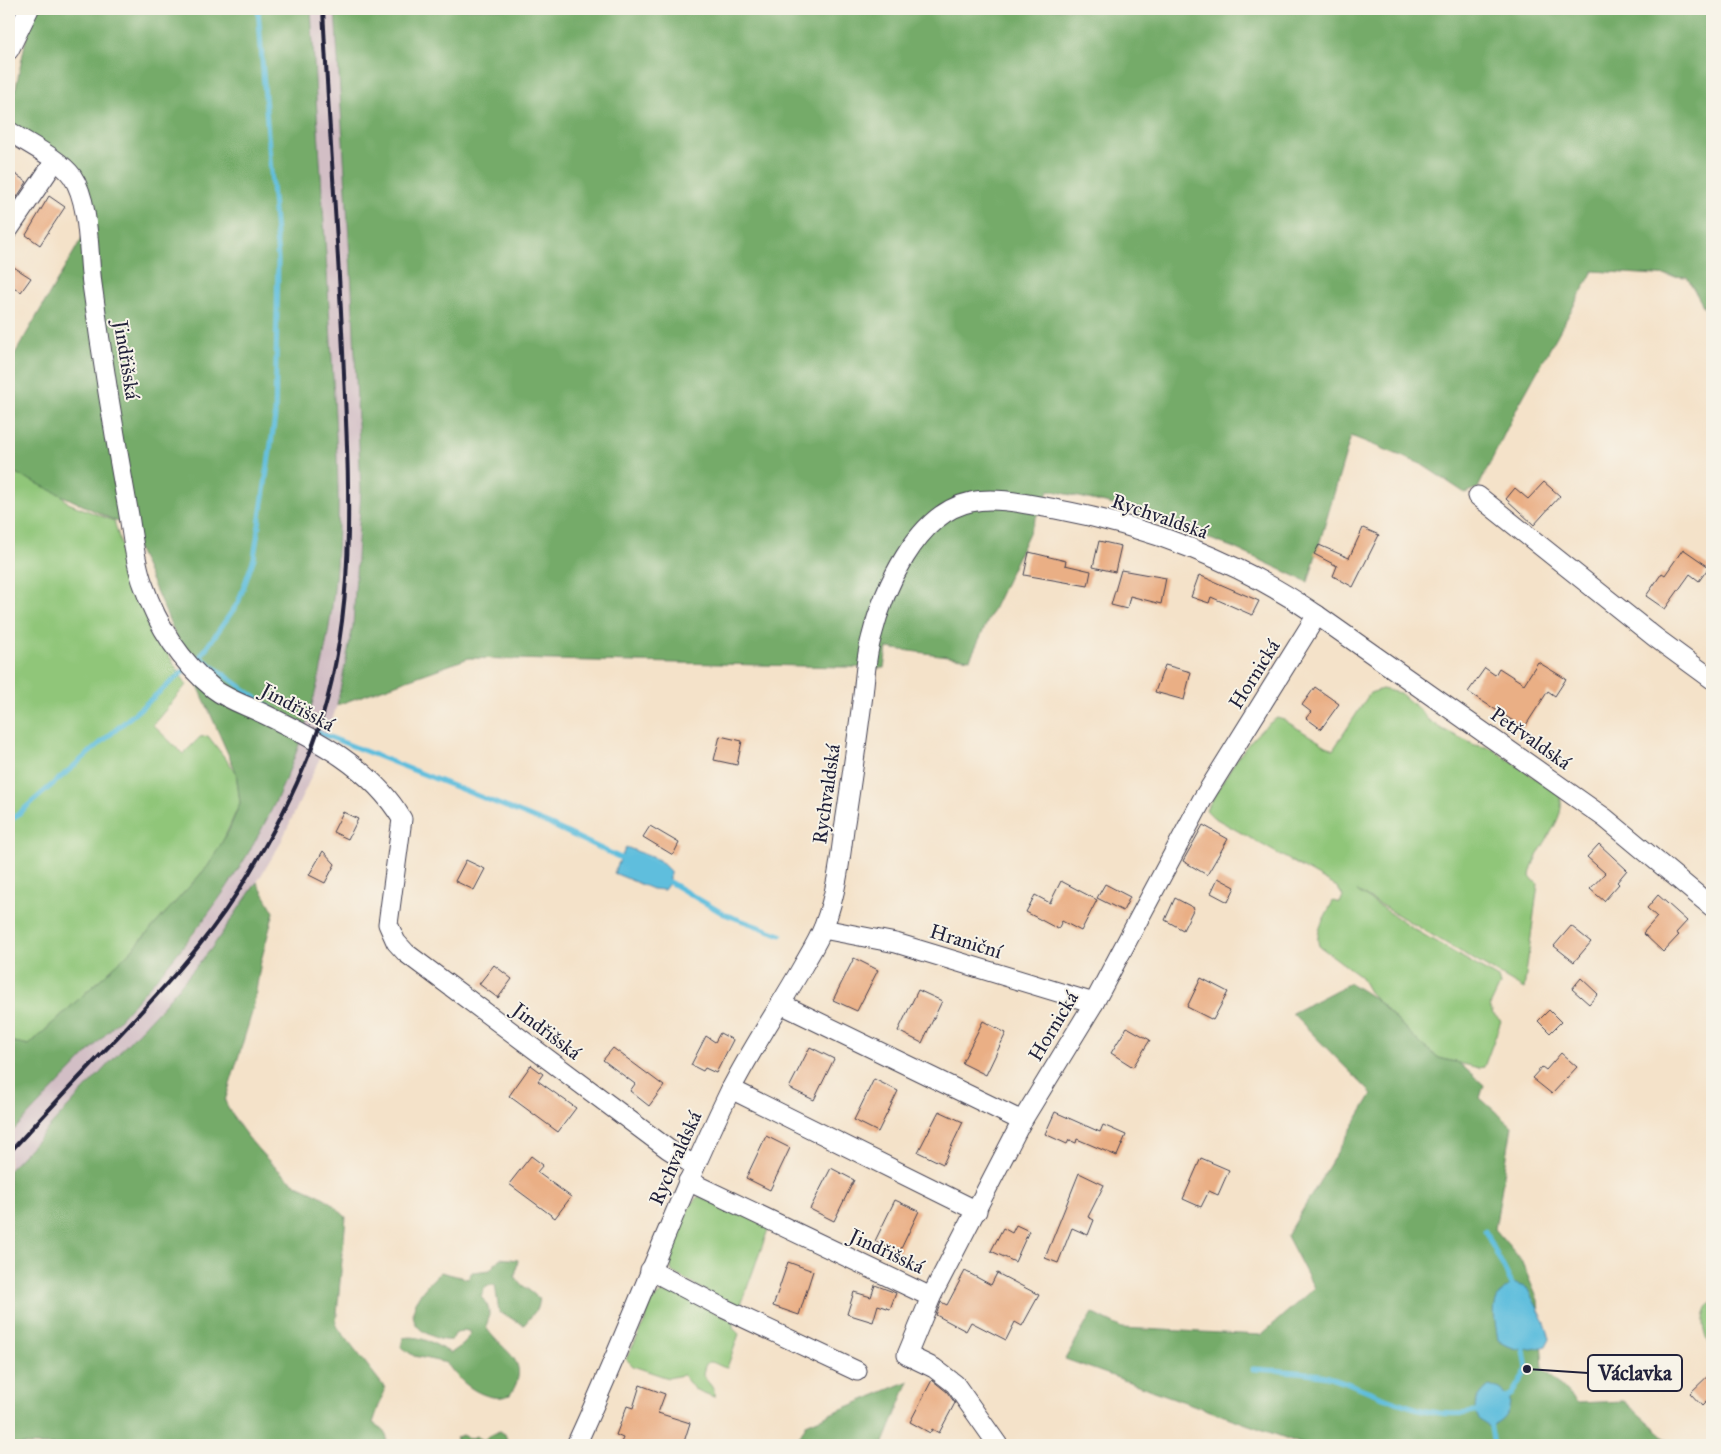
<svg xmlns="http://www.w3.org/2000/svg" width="1721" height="1454" font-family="'IM FELL Great Primer',serif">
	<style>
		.industrial { fill: #d2bec5 }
		.green { fill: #90c679; stroke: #59745a }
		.forest { fill: #74ab69; stroke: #4b6652 }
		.water { fill: #5fbedd; stroke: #40708c }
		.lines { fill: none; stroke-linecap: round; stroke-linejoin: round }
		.stream { stroke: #5fbedd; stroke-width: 5 }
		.building { fill: #eaaf85 }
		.minor-casing { stroke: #423f50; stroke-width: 21 }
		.minor { stroke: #fff; stroke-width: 19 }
		.rail { stroke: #22223b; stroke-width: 4 }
		.labels { text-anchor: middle; stroke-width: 4; stroke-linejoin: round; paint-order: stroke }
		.street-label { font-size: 20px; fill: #22223b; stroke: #f7f3e8 }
		.leader { fill: none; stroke: #22223b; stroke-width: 2 }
		.callout-dot { fill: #22223b; stroke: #f7f3e8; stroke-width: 2 }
		.callout { fill: #f7f3e8; stroke: #22223b; stroke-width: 2 }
		.callout-label { font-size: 21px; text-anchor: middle; font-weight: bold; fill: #22223b }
	</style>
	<rect width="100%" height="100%" fill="#f7f3e8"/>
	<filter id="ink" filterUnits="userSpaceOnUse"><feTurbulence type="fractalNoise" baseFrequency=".02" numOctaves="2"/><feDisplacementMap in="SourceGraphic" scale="10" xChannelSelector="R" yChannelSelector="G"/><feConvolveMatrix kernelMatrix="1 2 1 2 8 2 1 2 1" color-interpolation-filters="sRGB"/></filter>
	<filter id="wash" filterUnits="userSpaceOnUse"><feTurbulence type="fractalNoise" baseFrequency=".0096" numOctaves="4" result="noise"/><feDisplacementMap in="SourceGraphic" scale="20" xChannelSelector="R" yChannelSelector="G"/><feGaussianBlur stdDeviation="1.12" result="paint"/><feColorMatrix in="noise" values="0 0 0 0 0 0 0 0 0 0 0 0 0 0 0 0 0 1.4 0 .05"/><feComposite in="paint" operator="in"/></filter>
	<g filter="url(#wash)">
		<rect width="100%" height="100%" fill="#f4e2c9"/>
		<polygon class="industrial" points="311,9 335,9 352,289 361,490 353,626 337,705 319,760 301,799 279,846 245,902 211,949 161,1008 9,1170 9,1136 144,993 193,935 226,889 258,835 335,561 338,490"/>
		<g class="green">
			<polygon points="24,468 45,474 68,503 114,521 139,603 186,685 153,725 183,754 200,737 208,736 236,772 240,803 219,850 208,866 130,952 29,1045 9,1041 9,482"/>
			<path d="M1382,689L1400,693L1422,712L1427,719L1440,728L1475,745L1491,748L1559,794C1571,818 1532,850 1530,877L1538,884L1524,989L1357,891L1419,932L1498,978L1500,985L1490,1006L1493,1014L1501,1021L1484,1067L1479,1068L1439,1058L1424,1047L1369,992L1360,976L1319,946C1314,931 1327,914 1333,901L1340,903L1343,896L1337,887L1213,817L1206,810C1225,778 1245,738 1277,718L1284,720L1333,750L1370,693Z"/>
			<path d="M699,1196L769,1227L739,1310L672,1272C665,1258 686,1204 699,1196Z"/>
			<path d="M661,1293L678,1294L733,1321V1328L739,1334L727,1368C715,1366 706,1352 703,1375C707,1383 716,1387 714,1397L694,1389L683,1375L668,1378L633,1366L626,1359C632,1347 639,1335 644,1323C649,1310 648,1302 661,1293Z"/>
			<path d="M1712,1301V1349C1704,1335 1699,1314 1712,1301Z"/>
		</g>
		<g class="forest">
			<path d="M37,9H311C317,126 326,242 332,359C334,402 337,445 338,488C341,635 308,767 225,890C165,978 87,1053 14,1130L9,1126V1041L29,1045L130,952L208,866L229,830L240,803L236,772L128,527L9,470V364L97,212L77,169L9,121L26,39Z"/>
			<polygon points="335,9 1712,9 1712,322 1687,277 1593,271 1517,408 1478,488 1465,493 1421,464 1351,436 1308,582 1234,548 1127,508 1049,490 970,659 887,648 884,668 469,658 337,705 353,626 361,490 352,289"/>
			<path d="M257,882L274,912L261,961L253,1009L225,1101C237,1128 273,1170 298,1185C307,1190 317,1193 326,1199C333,1204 339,1211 346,1217L336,1325L385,1388L373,1423L382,1429L387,1437L386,1445H288L279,1441L276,1445H9V1170L161,1008L211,949Z"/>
			<polygon points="1350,983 1374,998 1424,1047 1439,1058 1459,1063 1484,1085 1480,1098 1512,1126 1495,1229 1521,1260 1538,1300 1543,1368 1577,1403 1624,1401 1674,1445 1305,1445 1065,1359 1092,1313 1122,1328 1261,1335 1314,1288 1287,1236 1372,1094 1292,1013"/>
			<path d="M500,1258L518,1260L515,1277L521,1284L540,1299L538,1308L524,1325L499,1312L495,1285C486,1285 483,1289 481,1297C490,1306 491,1314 486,1327C501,1352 534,1359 510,1395C487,1405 458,1382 447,1363L414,1356L401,1347L403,1338C420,1334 436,1345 451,1353L464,1344L471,1332L464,1330L455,1334L452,1340C442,1341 435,1338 426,1333C397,1317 424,1286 441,1272L468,1279L472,1272L490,1270Z"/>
			<polygon points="909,1381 883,1445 795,1445 806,1424"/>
			<polygon points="499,1431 505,1434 509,1445 454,1445 457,1437 462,1435 470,1439 476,1436 483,1440"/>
		</g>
		<g class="water">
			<polygon points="626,847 659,860 670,871 670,882 664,890 652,889 614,873"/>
			<path d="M1513,1283L1527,1288L1544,1320L1550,1338L1546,1346C1527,1351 1515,1352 1498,1340C1494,1314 1488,1299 1513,1283Z"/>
			<path d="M1490,1385L1499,1389L1510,1398C1510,1415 1504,1420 1489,1427C1468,1414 1473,1399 1490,1385Z"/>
		</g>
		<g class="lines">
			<g class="stream">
				<polyline points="200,657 238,603 254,558 275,417 278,260 258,9"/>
				<polyline points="317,732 549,824 625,860"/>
				<polyline points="9,822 200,657 270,708"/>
				<polyline points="664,879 724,914 781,935"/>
				<polyline points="1485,1231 1514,1288"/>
				<path d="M1253,1369C1276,1371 1312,1371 1333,1378C1383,1394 1425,1423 1480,1411"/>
				<polyline points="1502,1400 1512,1394 1527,1369 1523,1344"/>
				<polyline points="1490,1422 1494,1445"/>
			</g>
		</g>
		<g id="blocks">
			<g class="building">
				<polygon points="9,170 27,182 9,209"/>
				<polygon points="49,196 65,207 40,245 26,235"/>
				<polygon points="9,264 31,278 21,292 9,284"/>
				<polygon points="1544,482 1560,496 1534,525 1506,499 1515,488 1528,499"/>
				<polygon points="1363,528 1379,535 1353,587 1333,576 1337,566 1314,554 1319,545 1349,558"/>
				<polygon points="1099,541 1121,546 1115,572 1093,567"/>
				<polygon points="1683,549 1709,567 1699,581 1690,574 1665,609 1646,596 1662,573 1665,575"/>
				<polygon points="1029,552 1066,561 1065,565 1091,571 1088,586 1024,575"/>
				<polygon points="1121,570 1166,578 1161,604 1130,596 1127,609 1111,605"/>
				<polygon points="1199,575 1259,601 1252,615 1211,597 1209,603 1191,597"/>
				<polygon points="1538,662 1566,679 1555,696 1548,691 1524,728 1468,692 1485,668 1495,675 1499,668 1524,684"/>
				<polygon points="1165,665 1191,672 1184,700 1155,692"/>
				<polygon points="1315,687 1339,704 1321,729 1306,718 1311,712 1302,705"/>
				<polygon points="720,736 742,741 737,765 714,760"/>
				<polygon points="343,812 358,819 348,839 333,832"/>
				<polygon points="1203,825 1228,839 1207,875 1183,861"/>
				<polygon points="650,826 679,843 673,855 643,837"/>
				<polygon points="1599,844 1627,870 1617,882 1619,884 1604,901 1590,889 1605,873 1587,857"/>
				<polygon points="323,851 335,864 325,883 309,875"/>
				<polygon points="466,860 485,869 474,890 455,881"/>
				<polygon points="1218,878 1235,887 1228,902 1211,893"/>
				<polygon points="1061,881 1097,900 1081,931 1062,921 1058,929 1026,912 1035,895 1050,903"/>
				<polygon points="1105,884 1130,897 1123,911 1097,898"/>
				<polygon points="1658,895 1687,921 1676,933 1679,935 1663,952 1643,933 1657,917 1647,908"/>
				<polygon points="1175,898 1194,908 1183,930 1165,920"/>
				<polygon points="1571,926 1591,942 1574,962 1554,946"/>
				<polygon points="854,958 878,970 857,1011 833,1000"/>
				<polygon points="494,965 512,979 498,998 479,984"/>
				<polygon points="1201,978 1228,992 1213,1020 1187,1007"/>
				<polygon points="1581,978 1598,994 1589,1004 1572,989"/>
				<polygon points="918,990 942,1001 922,1043 898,1031"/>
				<polygon points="1549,1010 1561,1022 1550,1033 1538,1021"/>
				<polygon points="983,1021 1006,1033 986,1075 962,1063"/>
				<polygon points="1127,1027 1150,1040 1133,1067 1111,1053"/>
				<polygon points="720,1033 733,1040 716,1073 705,1068 703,1071 691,1065 706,1036 715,1042"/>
				<polygon points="810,1047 834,1059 814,1100 789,1088"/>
				<polygon points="613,1048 664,1086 649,1106 630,1091 635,1084 603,1060"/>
				<polygon points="1561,1053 1577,1067 1552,1094 1532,1078 1542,1067 1546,1070"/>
				<polygon points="531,1065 543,1074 538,1081 576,1108 558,1132 509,1096"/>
				<polygon points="874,1079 898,1091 878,1132 854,1120"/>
				<polygon points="939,1111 963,1122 943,1164 918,1152"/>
				<polygon points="1055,1112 1100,1132 1103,1125 1126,1135 1117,1156 1077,1139 1076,1143 1069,1140 1067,1144 1045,1134"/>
				<polygon points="766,1136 790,1148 770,1190 746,1178"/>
				<polygon points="531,1156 543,1165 537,1172 571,1197 555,1218 509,1184"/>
				<polygon points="1201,1158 1229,1170 1218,1195 1209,1191 1201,1207 1183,1199"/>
				<polygon points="831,1168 854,1180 834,1221 810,1209"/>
				<polygon points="1079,1173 1104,1185 1088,1217 1094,1220 1088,1235 1072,1228 1058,1263 1045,1258"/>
				<polygon points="895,1200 919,1211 899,1253 875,1241"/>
				<polygon points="1016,1225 1029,1231 1015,1262 991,1251 1003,1228 1012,1233"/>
				<polygon points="788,1262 813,1271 799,1315 773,1306"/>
				<polygon points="965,1271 991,1285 997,1273 1039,1295 1022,1326 1015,1322 1006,1340 971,1322 966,1331 936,1315 941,1302 947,1305"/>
				<polygon points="875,1285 896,1293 890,1309 878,1305 873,1322 847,1314 854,1292 871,1297"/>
				<polygon points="1712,1372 1712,1396 1702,1406 1690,1393"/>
				<polygon points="932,1380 947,1392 955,1403 939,1433 932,1429 930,1433 910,1422"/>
				<polygon points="640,1385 665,1394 658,1413 690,1423 683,1445 620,1445 623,1438 616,1435 627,1406 633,1408"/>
			</g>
		</g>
	</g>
	<g filter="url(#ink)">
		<use href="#blocks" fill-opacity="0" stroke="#423f50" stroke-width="1"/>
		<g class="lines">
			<g class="minor-casing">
				<g id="minor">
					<polyline points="9,50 29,9"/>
					<path d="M9,131C26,143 60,159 72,176C90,202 88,253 92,284C102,358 114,432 127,504C132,530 134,560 143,584C157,625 181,662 214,689C228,700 248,706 264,714C316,739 372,768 402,819L388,924L396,942L406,953L668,1149L695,1166"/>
					<polyline points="9,229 55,161"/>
					<polyline points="1478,496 1656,638 1712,679"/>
					<polyline points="823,929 896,943 1094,1003"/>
					<polyline points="781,1004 1022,1121"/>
					<polyline points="731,1089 977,1211"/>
					<polyline points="688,1181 931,1297"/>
					<polyline points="650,1270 723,1308 857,1371"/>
					<path d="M576,1445C630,1329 673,1208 729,1093C751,1049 780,1007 804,964C811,952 819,939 824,926C836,895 840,862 844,829C851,785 857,740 863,695C865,677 866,657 871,639C883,591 916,513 971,502C996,496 1031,505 1055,509C1148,526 1240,562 1317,615L1605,818L1712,907"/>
					<polyline points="998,1445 955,1384 934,1368 907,1355 931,1297 1022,1121 1094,1003 1202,800 1317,615"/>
				</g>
			</g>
			<use href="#minor" class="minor"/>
			<path class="rail" d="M9,1153C43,1116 77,1079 112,1043C156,996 202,948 237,893C271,839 303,779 322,718C356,606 349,488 344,374C339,252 329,130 323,9"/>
		</g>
	</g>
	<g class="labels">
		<g class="street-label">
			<text transform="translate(127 360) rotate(81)" y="7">Jindřišská</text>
			<text transform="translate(1160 516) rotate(19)" y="7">Rychvaldská</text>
			<text transform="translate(1254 674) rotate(-58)" y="7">Hornická</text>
			<text transform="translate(298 707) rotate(28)" y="7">Jindřišská</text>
			<text transform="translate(1531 738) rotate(35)" y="7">Petřvaldská</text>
			<text transform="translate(826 794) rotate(-82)" y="7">Rychvaldská</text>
			<text transform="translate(966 941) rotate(17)" y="7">Hraniční</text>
			<text transform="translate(1053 1026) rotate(-59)" y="7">Hornická</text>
			<text transform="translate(547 1031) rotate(37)" y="7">Jindřišská</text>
			<text transform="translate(675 1158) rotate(-66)" y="7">Rychvaldská</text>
			<text transform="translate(887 1251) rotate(25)" y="7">Jindřišská</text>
		</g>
	</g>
	<path class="leader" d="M1527 1369L1588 1373"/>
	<circle class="callout-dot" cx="1527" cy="1369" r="5"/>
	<rect class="callout" x="1588" y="1355" width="94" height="36" rx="5"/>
	<g class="callout-label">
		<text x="1635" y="1380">Václavka</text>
	</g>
	<rect width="1721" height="1454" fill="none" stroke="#f7f3e8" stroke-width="30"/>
</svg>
